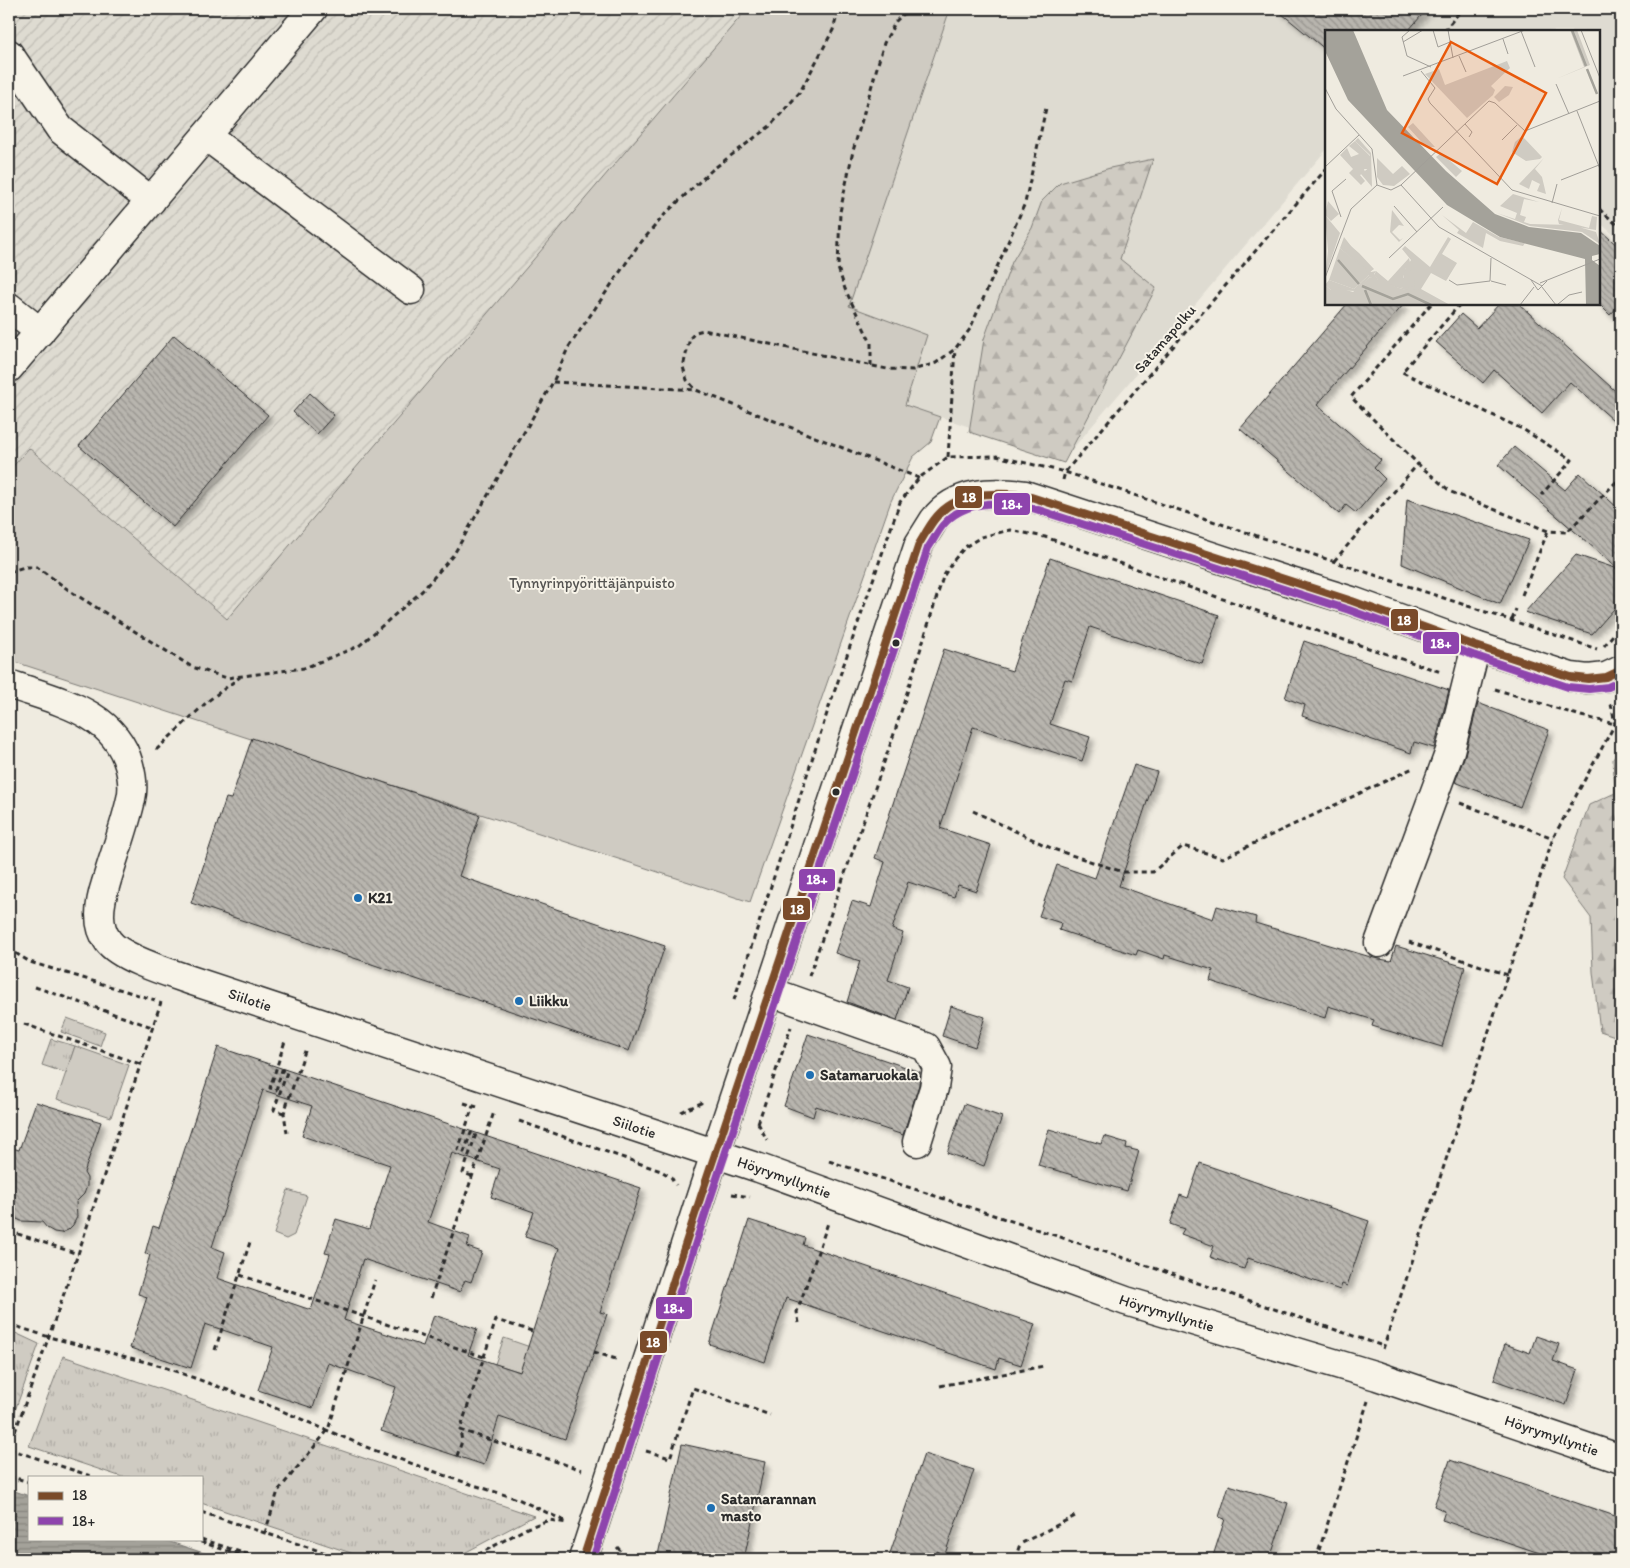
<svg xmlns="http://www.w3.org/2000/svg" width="1630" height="1568" font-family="Itim,sans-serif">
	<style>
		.built { fill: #dedbd1 }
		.industrial { fill: url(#industrial-furrows) }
		.grass { fill: url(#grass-tufts); stroke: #7d7b76 }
		.forest { fill: url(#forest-firs); stroke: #7d7b76 }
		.park { fill: #cfcbc2; stroke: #7d7b76 }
		.water { fill: url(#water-rules); stroke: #74726e }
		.building { fill: url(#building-back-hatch); stroke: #2b2b2b; fill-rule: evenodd; filter: url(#shadow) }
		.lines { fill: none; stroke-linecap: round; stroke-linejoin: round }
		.minor-casing { stroke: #2b2b2b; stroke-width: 31 }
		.path { stroke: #2b2b2b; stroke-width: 3; stroke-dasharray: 5 4; stroke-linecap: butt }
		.minor { stroke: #f7f3e8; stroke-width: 28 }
		.bus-1-casing { stroke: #f7f3e8; stroke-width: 11 }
		.bus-2-casing { stroke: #f7f3e8; stroke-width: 11 }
		.bus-1 { stroke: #7a4b2a; stroke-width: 8 }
		.bus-2 { stroke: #8e44ad; stroke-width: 8 }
		.bus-dot { fill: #2b2b2b; stroke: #f7f3e8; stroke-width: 2 }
		.poi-dot { fill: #1f6fb2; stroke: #f7f3e8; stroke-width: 2 }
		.labels { text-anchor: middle; stroke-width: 4; stroke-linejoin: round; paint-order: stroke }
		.street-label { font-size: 15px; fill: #2b2b2b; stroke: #f7f3e8 }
		.park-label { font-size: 15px; fill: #545351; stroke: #f7f3e8 }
		.poi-label { font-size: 15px; font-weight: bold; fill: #2b2b2b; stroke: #f7f3e8; text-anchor: start }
		.inset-river { fill: none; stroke: #a4a29a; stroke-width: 2.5 }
		.inset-road { fill: none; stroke: #a19e98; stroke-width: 1 }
		.view { fill: #e8590c; fill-opacity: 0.15; stroke: #e8590c; stroke-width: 2.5 }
		.inset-edge { fill: none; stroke: #2b2b2b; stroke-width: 2.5 }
		.line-badge { stroke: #f7f3e8; stroke-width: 2 }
		.badge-label { font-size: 14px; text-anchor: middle; font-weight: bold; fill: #fff }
	</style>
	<defs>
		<pattern id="industrial-furrows" width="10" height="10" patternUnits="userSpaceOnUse" patternTransform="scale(1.25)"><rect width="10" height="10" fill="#dedbd1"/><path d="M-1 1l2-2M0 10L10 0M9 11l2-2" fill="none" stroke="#bfbcb4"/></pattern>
		<pattern id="grass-tufts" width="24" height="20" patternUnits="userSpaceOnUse" patternTransform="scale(1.25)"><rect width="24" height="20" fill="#cfcbc2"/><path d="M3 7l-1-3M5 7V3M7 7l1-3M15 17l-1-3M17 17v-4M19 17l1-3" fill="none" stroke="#b2aea7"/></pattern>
		<pattern id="forest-firs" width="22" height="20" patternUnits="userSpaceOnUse" patternTransform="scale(1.25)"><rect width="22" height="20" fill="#cfcbc2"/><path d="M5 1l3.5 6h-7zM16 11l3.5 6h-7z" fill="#b2aea7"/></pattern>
		<pattern id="water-rules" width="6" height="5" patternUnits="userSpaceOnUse" patternTransform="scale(1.25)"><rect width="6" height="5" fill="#a4a29a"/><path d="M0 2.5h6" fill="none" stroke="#86847e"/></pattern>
		<pattern id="building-back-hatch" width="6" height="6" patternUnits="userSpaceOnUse" patternTransform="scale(1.25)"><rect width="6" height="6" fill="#b8b5ae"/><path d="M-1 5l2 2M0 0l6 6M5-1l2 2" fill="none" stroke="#96938e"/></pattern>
		<filter id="shadow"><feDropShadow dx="4.5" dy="4.5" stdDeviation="2.5" flood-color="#0004"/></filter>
	</defs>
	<rect width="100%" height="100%" fill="#efebe0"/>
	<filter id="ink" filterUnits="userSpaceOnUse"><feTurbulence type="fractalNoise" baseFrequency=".02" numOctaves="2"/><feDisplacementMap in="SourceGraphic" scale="10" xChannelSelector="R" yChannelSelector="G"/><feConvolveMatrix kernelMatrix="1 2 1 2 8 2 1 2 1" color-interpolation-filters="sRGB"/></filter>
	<g filter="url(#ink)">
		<polygon class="built" points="950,9 1621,9 1621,241 1599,222 1599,31 1326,31 1326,150 1064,459 905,405 848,306"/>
		<polygon class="industrial" points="9,9 747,9 227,619 29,448 9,471"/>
		<g class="grass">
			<polygon points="67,1018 105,1032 100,1046 61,1032"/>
			<polygon points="51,1039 75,1046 66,1073 42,1065"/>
			<polygon points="9,1330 39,1344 9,1427"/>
			<polygon points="63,1356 534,1516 453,1559 369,1559 201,1503 201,1477 122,1477 29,1446"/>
		</g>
		<g class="forest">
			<polygon points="1153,159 1120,259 1156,288 1064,463 969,432 984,339 1012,262 1032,228 1042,201 1060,183 1110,168"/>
			<polygon points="1621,748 1621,1038 1600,1031 1593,972 1591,918 1562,879 1589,805 1615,793 1613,759"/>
		</g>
		<g class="park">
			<polygon points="747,9 950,9 849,306 927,335 905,405 940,417 931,442 913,457 891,501 750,902 9,660 9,471 29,448 227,619"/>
			<polygon points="75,1046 129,1065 111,1117 57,1099"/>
			<polygon points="288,1190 307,1196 294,1235 286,1239 274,1234"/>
			<polygon points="504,1338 536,1349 527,1374 495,1364"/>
		</g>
		<polygon class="water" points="9,1489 29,1496 29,1539 161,1539 222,1559 9,1559"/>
		<g class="building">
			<polygon points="1276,9 1427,9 1408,31 1326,31 1326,50"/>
			<polygon points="1599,229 1621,249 1621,303 1610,315 1599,304"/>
			<polygon points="1347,304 1404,304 1317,405 1381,460 1374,468 1385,479 1356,513 1346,505 1339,514 1240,429"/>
			<polygon points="1499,304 1519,304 1621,396 1621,427 1570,382 1542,413 1494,370 1483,383 1436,342 1461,314 1477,328"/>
			<polygon points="174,335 268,415 173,527 79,446"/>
			<polygon points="310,393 334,415 317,434 293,412"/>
			<polygon points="1514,447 1565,490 1580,473 1621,511 1621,601 1592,634 1525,612 1576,555 1618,569 1498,465"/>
			<polygon points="1407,499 1529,540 1500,604 1402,564"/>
			<polygon points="1050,558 1219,615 1202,664 1090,627 1072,681 1065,679 1050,724 1090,737 1082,761 973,727 940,828 991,845 976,891 958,885 954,897 908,882 892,929 903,933 888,980 908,987 897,1020 847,1002 860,961 835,953 852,901 871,907 885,862 875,858 944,649 1012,671"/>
			<polygon points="1304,641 1449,690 1434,748 1414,742 1411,753 1302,716 1305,705 1285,698"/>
			<polygon points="1478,703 1549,730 1520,807 1455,782 1465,755"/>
			<polygon points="252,738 480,815 459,876 665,946 629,1051 191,903 226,798 231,799"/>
			<polygon points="1134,765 1157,772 1119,886 1213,919 1217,906 1256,917 1255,923 1374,958 1391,961 1396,946 1465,967 1442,1047 1372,1026 1374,1020 1328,1006 1325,1018 1261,997 1210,981 1213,970 1165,955 1164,959 1138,950 1136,955 1059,930 1061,923 1039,916 1057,865 1095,878"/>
			<polygon points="951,1006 985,1017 975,1047 942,1036"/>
			<polygon points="808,1034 920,1072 919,1085 903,1135 816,1106 813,1117 784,1106"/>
			<path d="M218,1047L641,1188L600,1312L607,1314L565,1439L499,1417L484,1465L381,1431L396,1387L328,1363L313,1408L258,1390L273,1347L205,1324L191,1368L130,1348L147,1297L138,1294L150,1255L145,1254L149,1239L153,1226L159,1228ZM263,1090L312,1106L302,1136L390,1165L369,1229L336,1219L325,1253L330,1254L311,1310L217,1278L225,1252L212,1247ZM452,1153L500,1169L491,1197L534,1212L525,1237L559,1248L520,1372L468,1355L477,1329L434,1315L423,1346L344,1320L363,1259L460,1292L465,1280L471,1282L482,1252L467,1247L470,1237L428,1222Z"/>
			<polygon points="36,1102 101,1122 84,1173 87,1178 87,1186 84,1194 76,1202 77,1217 73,1225 68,1230 61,1233 54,1232 47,1228 42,1222 21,1221 9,1215 9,1147 19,1150"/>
			<polygon points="964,1104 1002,1117 984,1166 947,1153"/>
			<polygon points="1049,1129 1101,1144 1104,1136 1127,1143 1126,1148 1139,1151 1127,1191 1038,1165"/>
			<polygon points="1200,1163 1369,1221 1347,1286 1342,1284 1340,1290 1248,1258 1244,1269 1210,1257 1214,1246 1181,1234 1184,1229 1170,1224 1180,1195 1188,1198"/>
			<polygon points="749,1220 805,1238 803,1245 1035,1324 1021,1365 999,1358 996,1369 786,1298 765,1362 709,1344"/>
			<polygon points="1536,1336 1559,1344 1553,1361 1578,1370 1566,1405 1494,1380 1505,1344 1530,1353"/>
			<polygon points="682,1444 765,1462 744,1559 679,1559 658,1555"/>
			<polygon points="924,1454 974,1470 945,1554 937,1551 935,1559 888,1559"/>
			<polygon points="1450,1460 1621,1518 1621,1559 1557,1559 1442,1520 1445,1511 1434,1506"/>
			<polygon points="1229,1485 1288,1503 1270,1559 1212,1559 1225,1519 1219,1517"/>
		</g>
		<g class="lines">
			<g class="minor-casing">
				<g id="minor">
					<polyline points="9,54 60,129 151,201"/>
					<polyline points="206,136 411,290"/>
					<polyline points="9,307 40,332"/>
					<polyline points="9,368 313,9"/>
					<path id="s1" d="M9,684C56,701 114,711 129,765C132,776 134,787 131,799C125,827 114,855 106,883C100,901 95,924 108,941C120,958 170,973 190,980L759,1168L1126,1301L1377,1376L1621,1459"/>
					<polyline points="1379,943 1450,751 1476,646"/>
					<polyline points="771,992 926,1047 937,1067 934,1088 917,1142"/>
					<path d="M583,1559L701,1196L919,544C924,536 929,528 934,520C956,491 992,491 1025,495L1278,578L1352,601L1476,646L1571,677L1588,679L1606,677L1621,670"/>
				</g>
			</g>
			<g class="path">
				<polyline points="1444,31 1462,9"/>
				<polyline points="1599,209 1621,228"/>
				<polyline points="1431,304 1351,397 1418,464 1451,492 1548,531 1567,532 1621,477"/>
				<polyline points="1460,304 1402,372 1524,430 1572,460 1541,495"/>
				<polyline points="871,366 871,343 845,289 838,268 840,212 853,151 884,43 896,21 909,9"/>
				<polyline points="553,382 696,390"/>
				<polyline points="948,457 955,349"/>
				<polyline points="919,478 696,390 687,380 683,367 690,338 696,332 704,330 887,369 913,370 936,363 955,349 970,329 1025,203 1046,108"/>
				<polyline points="1063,480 1065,472 1326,169"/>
				<polyline points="1334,561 1418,464"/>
				<polyline points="9,572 24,567 37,567 70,591 192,667 227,678 304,668 359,646 422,591 454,554 553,382 568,348 637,247 666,213 712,170 770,126 800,92 833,30 839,9"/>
				<polyline points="1522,595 1548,531"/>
				<polyline points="1512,620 1516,609"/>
				<polyline points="1604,646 1621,625"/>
				<polyline points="1495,689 1581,716 1615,724 1621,720"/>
				<polyline points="1615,724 1621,727"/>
				<polyline points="156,750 208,701 240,677"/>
				<polyline points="1460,803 1553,838"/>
				<polyline points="973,811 1053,849 1123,872 1153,872 1183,846 1223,858 1413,768"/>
				<polyline points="1409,942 1508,975"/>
				<polyline points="9,947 12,951 30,962 155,1000"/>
				<polyline points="809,976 895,731 943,577 953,561 965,547 981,537 1010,530 1045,537 1266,614 1441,672"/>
				<polyline points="35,987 152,1027"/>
				<polyline points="734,1000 829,707 900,502 919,478 948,457 996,456 1065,472 1597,649"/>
				<polyline points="24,1024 140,1064"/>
				<polyline points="464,1103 477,1107"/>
				<polyline points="681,1112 701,1103 702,1101"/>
				<polyline points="284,1113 274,1110 287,1072 282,1070 276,1090 270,1088 285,1041"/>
				<polyline points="519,1121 661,1171 671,1177 676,1185"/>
				<polyline points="758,1123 791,1027"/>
				<polyline points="758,1123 767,1140"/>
				<polyline points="287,1133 284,1113 306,1048"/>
				<polyline points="829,1161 1139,1263 1383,1346"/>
				<polyline points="472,1176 463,1173 476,1134 471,1133 464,1152 458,1150 473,1106"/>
				<polyline points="732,1194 750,1197"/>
				<polyline points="9,1231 78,1254"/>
				<polyline points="240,1275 484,1357"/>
				<polyline points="431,1298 494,1112"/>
				<polyline points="799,1323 797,1312 828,1223"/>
				<polyline points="9,1324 49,1337 161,1366 261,1402 371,1449 458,1480 518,1499 567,1522"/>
				<polyline points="532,1331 496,1320 460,1430 582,1470"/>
				<polyline points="1383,1349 1553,838 1615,724 1611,704"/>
				<polyline points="215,1350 251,1239"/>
				<polyline points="594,1352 619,1360"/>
				<polyline points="940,1386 1044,1366"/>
				<polyline points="9,1449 78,1254 161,1002"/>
				<polyline points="9,1449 94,1477"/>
				<polyline points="646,1451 670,1458 693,1388 770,1415"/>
				<polyline points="457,1456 462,1441 460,1430"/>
				<polyline points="9,1476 29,1482"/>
				<polyline points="9,1478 18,1481"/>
				<polyline points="201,1512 344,1559"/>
				<polyline points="265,1533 278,1491 328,1430 375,1280"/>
				<polyline points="192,1539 252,1559"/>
				<polyline points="201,1539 261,1559"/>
				<polyline points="617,1547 628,1559"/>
				<polyline points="470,1559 527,1528 549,1520 567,1523"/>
				<polyline points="1015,1559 1019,1547 1022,1543 1075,1516"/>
				<polyline points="1316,1559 1368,1401"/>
			</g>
			<use href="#minor" class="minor"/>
			<g class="bus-1-casing">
				<path id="bus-1" d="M583,1559L701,1196L919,544C924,536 928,528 934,520C955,491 993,492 1025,495L1352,601L1476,646L1571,677L1588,679L1606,677L1621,670"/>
			</g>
			<g class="bus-2-casing">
				<path id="bus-2" d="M593,1559L710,1199L928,548C933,541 937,532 943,525C963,501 995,502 1023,505L1349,610L1473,655L1568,687L1589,689L1608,687L1621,681"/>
			</g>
			<use href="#bus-1" class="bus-1"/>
			<use href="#bus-2" class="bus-2"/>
		</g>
	</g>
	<g class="bus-dot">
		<circle cx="896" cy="643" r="4.5"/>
		<circle cx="836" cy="792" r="4.5"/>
	</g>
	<g class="poi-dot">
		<circle cx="358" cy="898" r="5"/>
		<circle cx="519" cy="1001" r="5"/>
		<circle cx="810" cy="1075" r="5"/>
		<circle cx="711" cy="1508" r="5"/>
	</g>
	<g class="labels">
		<g class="street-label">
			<text transform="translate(1165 339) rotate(-49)" y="5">Satamapolku</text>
			<text dy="5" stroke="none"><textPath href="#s1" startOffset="489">Siilotie</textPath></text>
			<text dy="5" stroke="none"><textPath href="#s1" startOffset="894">Siilotie</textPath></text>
			<text dy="5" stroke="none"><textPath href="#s1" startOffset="1052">Höyrymyllyntie</textPath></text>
			<text dy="5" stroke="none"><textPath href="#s1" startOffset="1458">Höyrymyllyntie</textPath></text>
			<text dy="5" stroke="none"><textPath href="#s1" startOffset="1862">Höyrymyllyntie</textPath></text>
		</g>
		<g class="park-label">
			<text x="592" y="588">Tynnyrinpyörittäjänpuisto</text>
		</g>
		<g class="poi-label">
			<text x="368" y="903">K21</text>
			<text x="529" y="1006">Liikku</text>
			<text x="820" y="1080">Satamaruokala</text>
			<text x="721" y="1504">Satamarannan<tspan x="721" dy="17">masto</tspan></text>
		</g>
	</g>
	<g transform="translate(1325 30)">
		<rect width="275" height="275" fill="#efebe0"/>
		<path d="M88,93L110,117H101L83,97ZM33,108L46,123L47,157L36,144L45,137V125L30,111ZM52,128L68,144L77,136L85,144L69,156L58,155L52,147ZM188,164L214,172L199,169L195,185L201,187L199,192L190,189L192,183L175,176ZM237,178L234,190L264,198L267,186L272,187L271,200L234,194L233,190ZM67,180L79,196L74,195L67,202L75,210L78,208L74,212L65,202ZM172,183L205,194L247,195L271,202L275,214L257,202L205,196ZM117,185L141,203L148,192L174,207L200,213L198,216L175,211L161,203L158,218L132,203L134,200ZM19,207L46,242L51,241L49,244L54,251L68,253L78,258L79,241L86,230L77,219L80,216L105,237L123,207L126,209L117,224L132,233L121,251L106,243L96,259L125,275H115L98,265L53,252L45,247L31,261L6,260L0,255L4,250L29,259L44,245L15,218Z" fill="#cfcbc2"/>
		<path d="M180,56L188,57L184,65L174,72L169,67ZM197,106L217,127L215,129L201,131L187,122L190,112ZM30,111L45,126V139H39L40,142L35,145L40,151L36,155L24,143L28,139L15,125L22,118L26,127L34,124L24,116ZM219,128L210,139L217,147L221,164L212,161L215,154L207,150L204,159L194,154ZM0,185L15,203L0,247L3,221ZM19,210L34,223L49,239L45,242L17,217ZM15,218L45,244L29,259L4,250ZM84,228L87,241L81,238L78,248L88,243L90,256L78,258L54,251L49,245L51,241L63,251ZM45,247L77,259L94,260L115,275H0V255L6,260H10L11,257L28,262Z" fill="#cfcbc2"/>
		<path d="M245,0H252L265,35L231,49L259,37ZM182,31L185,38L166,56L170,60L168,65L142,88L100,44L114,39L120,55ZM116,123L137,141L131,147L111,127ZM3,171L14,184L6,191L0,185ZM116,224L130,234L122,249L106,240Z" fill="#cfcbc2"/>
		<path d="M0,0H28L62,80L121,141L170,184L204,197L256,203L275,216V224L267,226V230L275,236V275H261L260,229L175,207L122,175L23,70L0,21Z" fill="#a4a29a"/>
		<path class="inset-river" d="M247,0L261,36M262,39L272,64M13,230L34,254M37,256L68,269L83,264L106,275M40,260L46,275"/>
		<path class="inset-road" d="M85,0L77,7L82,26L106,37M108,0L113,17L125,12M123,0L128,28M256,0L275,48M196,1L210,37M178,9L183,24M78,12L98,0M134,26L141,42M96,41L110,58L103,69L105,73L187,160L275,186M78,46L200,0M231,54L244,84M0,58L11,79L47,119L52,155L66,160L76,155L164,71L170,73L200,101L275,71M252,81L275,139M140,94L147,102L144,107M177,110L192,95M0,137L34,105M236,150L274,135M76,155L114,197L217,256M227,173L232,154M69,176L92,202M16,187L7,161L21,149M64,228L118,177M0,248L26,179L52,155M124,250L132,255L165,251L166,228M206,250L213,260L222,251M166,251L181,255M215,253L275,229M217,257L231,275M195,275L209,257M232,275L244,265L257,262"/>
		<path class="view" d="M126,12L221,63L172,154L77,103Z"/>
		<rect width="275" height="275" class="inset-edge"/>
	</g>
	<g class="line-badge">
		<rect x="954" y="485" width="29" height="24" rx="5" fill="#7a4b2a"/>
		<rect x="993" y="492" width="38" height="24" rx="5" fill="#8e44ad"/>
		<rect x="1390" y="608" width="29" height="24" rx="5" fill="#7a4b2a"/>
		<rect x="1422" y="631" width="38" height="24" rx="5" fill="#8e44ad"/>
		<rect x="798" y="868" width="38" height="24" rx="5" fill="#8e44ad"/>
		<rect x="782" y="897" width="29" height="24" rx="5" fill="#7a4b2a"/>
		<rect x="655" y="1296" width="38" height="24" rx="5" fill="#8e44ad"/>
		<rect x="639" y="1330" width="29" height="24" rx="5" fill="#7a4b2a"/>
	</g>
	<g class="badge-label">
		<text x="969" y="502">18</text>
		<text x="1012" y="509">18+</text>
		<text x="1404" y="625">18</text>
		<text x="1441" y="648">18+</text>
		<text x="817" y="884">18+</text>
		<text x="797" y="914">18</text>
		<text x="674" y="1313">18+</text>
		<text x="653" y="1347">18</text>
	</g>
	<rect width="1630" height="1568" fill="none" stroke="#f7f3e8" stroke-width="30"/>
	<rect x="15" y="15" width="1600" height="1538" fill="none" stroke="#2b2b2b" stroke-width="2" filter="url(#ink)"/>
	<rect x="28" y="1476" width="175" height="65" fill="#f7f3e8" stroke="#a5a39c"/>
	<rect x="38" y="1492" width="25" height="8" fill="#7a4b2a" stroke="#a5a39c"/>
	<text x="72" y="1500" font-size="15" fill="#2b2b2b">18</text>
	<rect x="38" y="1517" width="25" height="8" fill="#8e44ad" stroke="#a5a39c"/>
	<text x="72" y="1526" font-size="15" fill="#2b2b2b">18+</text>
</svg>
